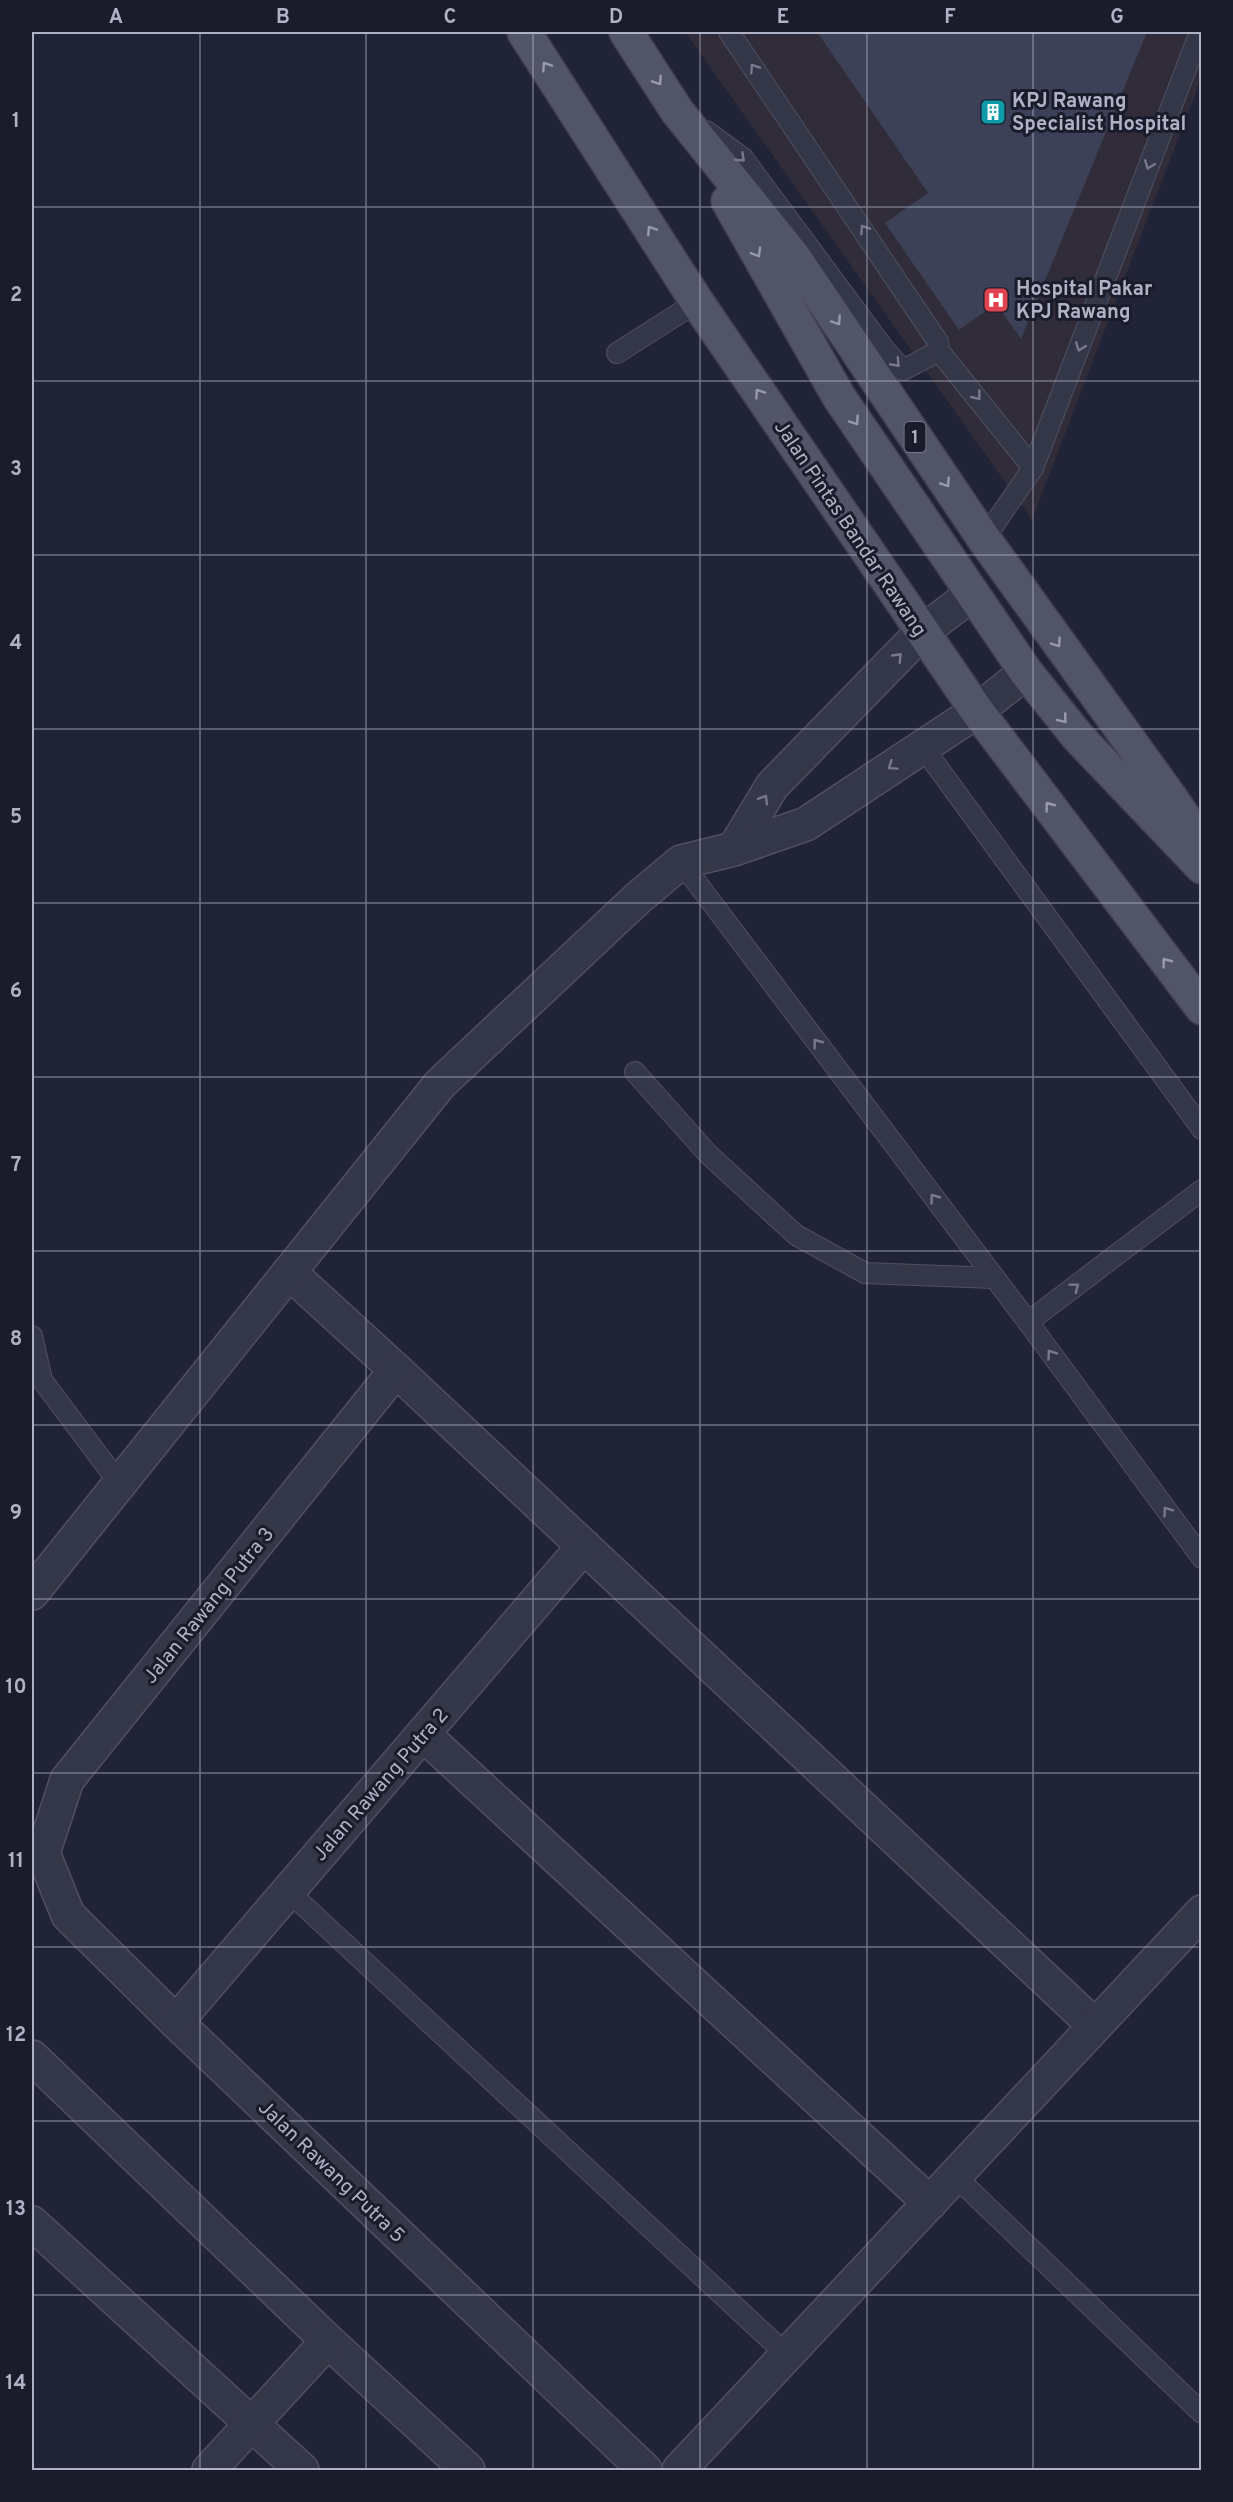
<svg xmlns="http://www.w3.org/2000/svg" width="1233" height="2502" font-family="Overpass,sans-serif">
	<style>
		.medical { fill: #312c39 }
		.building { fill: #3d4157 }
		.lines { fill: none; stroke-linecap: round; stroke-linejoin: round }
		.lane-casing { stroke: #4f5162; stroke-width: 22 }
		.street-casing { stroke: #4f5162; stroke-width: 36 }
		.primary-casing { stroke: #3e4051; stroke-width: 36 }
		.lane { stroke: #343748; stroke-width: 20 }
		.street { stroke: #343748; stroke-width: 33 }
		.primary { stroke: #525568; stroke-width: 33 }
		.oneway { stroke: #989aad }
		.oneway2 { stroke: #787a8c }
		.grid { fill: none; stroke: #afb1c4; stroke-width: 1.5; stroke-opacity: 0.55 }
		.labels { text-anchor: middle; stroke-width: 6; stroke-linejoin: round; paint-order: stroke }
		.shield { fill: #1a1c2c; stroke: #828496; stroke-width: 1.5 }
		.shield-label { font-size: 18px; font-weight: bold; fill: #afb1c4 }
		.poi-label { font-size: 20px; font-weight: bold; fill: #afb1c4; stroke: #1a1c2c; text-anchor: start }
		.street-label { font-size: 20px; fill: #afb1c4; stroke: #1a1c2c }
		.neatline { fill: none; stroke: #afb1c4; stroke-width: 2 }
		.grid-label { font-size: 20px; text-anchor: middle; font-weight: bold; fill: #afb1c4 }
	</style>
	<rect width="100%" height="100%" fill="#212437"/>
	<polygon class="medical" points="685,32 1201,32 1201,79 1032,520"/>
	<polygon class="building" points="817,32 1147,32 1021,339 996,304 959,330 885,223 928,193"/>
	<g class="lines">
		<g class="lane-casing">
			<g id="lane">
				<polyline points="706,131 743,158 885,350 903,370 939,351 938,342 729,32"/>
				<polyline points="939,351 1033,468"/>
				<polyline points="617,353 697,302"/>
				<polyline points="984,539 1033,468 1200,32"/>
				<polyline points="922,746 1202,1129"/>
				<polyline points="681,862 1028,1322 1202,1558"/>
				<polyline points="635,1072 708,1154 796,1235 865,1273 994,1278"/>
				<polyline points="1028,1322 1202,1190"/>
				<polyline points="32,1336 42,1380 119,1483"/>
				<polyline points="288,1891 787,2355"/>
				<polyline points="955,2176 1202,2413"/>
			</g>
		</g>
		<g class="street-casing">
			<g id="street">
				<polyline points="734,849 772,786 922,632 971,595"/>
				<polyline points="289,1272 396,1370 1095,2026"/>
				<polyline points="396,1370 67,1780 43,1853 68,1915 176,2022 645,2470"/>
				<polyline points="32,1593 440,1084 638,898 681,862 734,849 806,824 977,711 1026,672"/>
				<polyline points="423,1734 930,2203"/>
				<polyline points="176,2022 584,1546"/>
				<polyline points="32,2057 328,2341 468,2470"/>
				<polyline points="32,2223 302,2470"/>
				<polyline points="209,2470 328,2341"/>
				<polyline points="679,2470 1202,1912"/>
			</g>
		</g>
		<g class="primary-casing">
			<g id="primary">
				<polyline points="524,32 697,302 977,711 1202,1008"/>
				<polyline points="626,32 677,111 794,257 984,539 1170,797 1202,844"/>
				<polyline points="728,201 839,397 1026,672 1078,737 1202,867"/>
			</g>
		</g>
		<use href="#lane" class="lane"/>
		<use href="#street" class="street"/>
		<use href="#primary" class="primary"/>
	</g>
	<defs><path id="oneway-chevron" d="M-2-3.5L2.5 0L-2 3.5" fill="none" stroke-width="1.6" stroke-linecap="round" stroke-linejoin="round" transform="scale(1.5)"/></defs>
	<g class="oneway">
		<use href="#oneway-chevron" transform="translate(546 66) rotate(-123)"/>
		<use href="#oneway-chevron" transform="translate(658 81) rotate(57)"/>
		<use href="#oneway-chevron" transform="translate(651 230) rotate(-123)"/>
		<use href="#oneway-chevron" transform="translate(757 253) rotate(60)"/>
		<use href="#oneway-chevron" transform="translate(837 321) rotate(56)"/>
		<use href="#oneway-chevron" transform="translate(759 393) rotate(-124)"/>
		<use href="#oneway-chevron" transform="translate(855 421) rotate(56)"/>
		<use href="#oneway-chevron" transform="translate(946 483) rotate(56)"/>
		<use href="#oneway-chevron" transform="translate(1057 643) rotate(55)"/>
		<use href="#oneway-chevron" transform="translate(1063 719) rotate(51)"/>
		<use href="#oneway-chevron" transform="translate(1049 806) rotate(-127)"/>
		<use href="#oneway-chevron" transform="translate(1166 962) rotate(-127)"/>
	</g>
	<g class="oneway2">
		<use href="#oneway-chevron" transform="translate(754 68) rotate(-124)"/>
		<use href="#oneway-chevron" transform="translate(741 158) rotate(43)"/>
		<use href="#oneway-chevron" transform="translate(1149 165) rotate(111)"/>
		<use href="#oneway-chevron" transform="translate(864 229) rotate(-124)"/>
		<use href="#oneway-chevron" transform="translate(1080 347) rotate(111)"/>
		<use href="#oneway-chevron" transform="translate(896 363) rotate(47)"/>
		<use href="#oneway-chevron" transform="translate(977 396) rotate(51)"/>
		<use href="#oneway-chevron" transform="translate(898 657) rotate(-46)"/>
		<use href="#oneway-chevron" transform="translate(892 766) rotate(146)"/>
		<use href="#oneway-chevron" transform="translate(764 799) rotate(-59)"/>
		<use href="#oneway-chevron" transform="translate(817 1043) rotate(-127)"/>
		<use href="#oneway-chevron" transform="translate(934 1198) rotate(-127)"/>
		<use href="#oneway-chevron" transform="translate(1075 1287) rotate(-37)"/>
		<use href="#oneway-chevron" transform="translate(1051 1354) rotate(-126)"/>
		<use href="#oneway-chevron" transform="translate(1167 1511) rotate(-126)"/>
	</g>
	<path class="grid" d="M200,32V2470M366,32V2470M533,32V2470M700,32V2470M867,32V2470M1033,32V2470M32,207H1202M32,381H1202M32,555H1202M32,729H1202M32,903H1202M32,1077H1202M32,1251H1202M32,1425H1202M32,1599H1202M32,1773H1202M32,1947H1202M32,2121H1202M32,2295H1202"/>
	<defs>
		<g id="building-square" transform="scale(1.35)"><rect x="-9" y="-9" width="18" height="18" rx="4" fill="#0f9aa8" stroke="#1a1c2c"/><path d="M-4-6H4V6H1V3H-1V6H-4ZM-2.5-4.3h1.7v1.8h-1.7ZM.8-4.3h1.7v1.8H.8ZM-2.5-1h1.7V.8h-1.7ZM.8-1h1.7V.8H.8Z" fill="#fff"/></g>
		<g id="hospital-square" transform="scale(1.35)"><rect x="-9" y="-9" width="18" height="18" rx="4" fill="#e0444e" stroke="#1a1c2c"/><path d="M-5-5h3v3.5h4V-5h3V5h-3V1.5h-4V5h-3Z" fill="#fff"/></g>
	</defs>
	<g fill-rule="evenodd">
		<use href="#building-square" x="993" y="112"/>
		<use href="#hospital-square" x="996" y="300"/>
	</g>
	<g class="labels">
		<rect class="shield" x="904.5" y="422" width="21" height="30" rx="4.5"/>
		<g class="shield-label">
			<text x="915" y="443">1</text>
		</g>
		<g class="poi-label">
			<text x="1012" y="107">KPJ Rawang<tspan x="1012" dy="23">Specialist Hospital</tspan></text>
			<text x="1016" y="295">Hospital Pakar<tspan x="1016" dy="23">KPJ Rawang</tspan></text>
		</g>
		<g class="street-label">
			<text transform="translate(851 528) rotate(56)" y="7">Jalan Pintas Bandar Rawang</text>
			<text transform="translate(208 1605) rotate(-51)" y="7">Jalan Rawang Putra 3</text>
			<text transform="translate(380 1784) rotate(-49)" y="7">Jalan Rawang Putra 2</text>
			<text transform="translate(332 2171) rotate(44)" y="7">Jalan Rawang Putra 5</text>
		</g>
	</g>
	<rect width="1233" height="2502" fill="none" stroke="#1a1c2c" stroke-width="66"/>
	<rect x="33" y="33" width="1167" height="2436" class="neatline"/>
	<g class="grid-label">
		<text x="116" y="23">A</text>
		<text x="283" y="23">B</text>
		<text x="450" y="23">C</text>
		<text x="616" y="23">D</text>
		<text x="783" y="23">E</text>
		<text x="950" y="23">F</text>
		<text x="1117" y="23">G</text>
		<text x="16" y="127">1</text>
		<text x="16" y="301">2</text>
		<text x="16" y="475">3</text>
		<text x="16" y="649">4</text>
		<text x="16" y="823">5</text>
		<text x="16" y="997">6</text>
		<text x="16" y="1171">7</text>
		<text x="16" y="1345">8</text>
		<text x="16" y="1519">9</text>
		<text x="16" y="1693">10</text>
		<text x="16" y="1867">11</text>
		<text x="16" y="2041">12</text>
		<text x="16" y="2215">13</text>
		<text x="16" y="2389">14</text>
	</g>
</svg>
